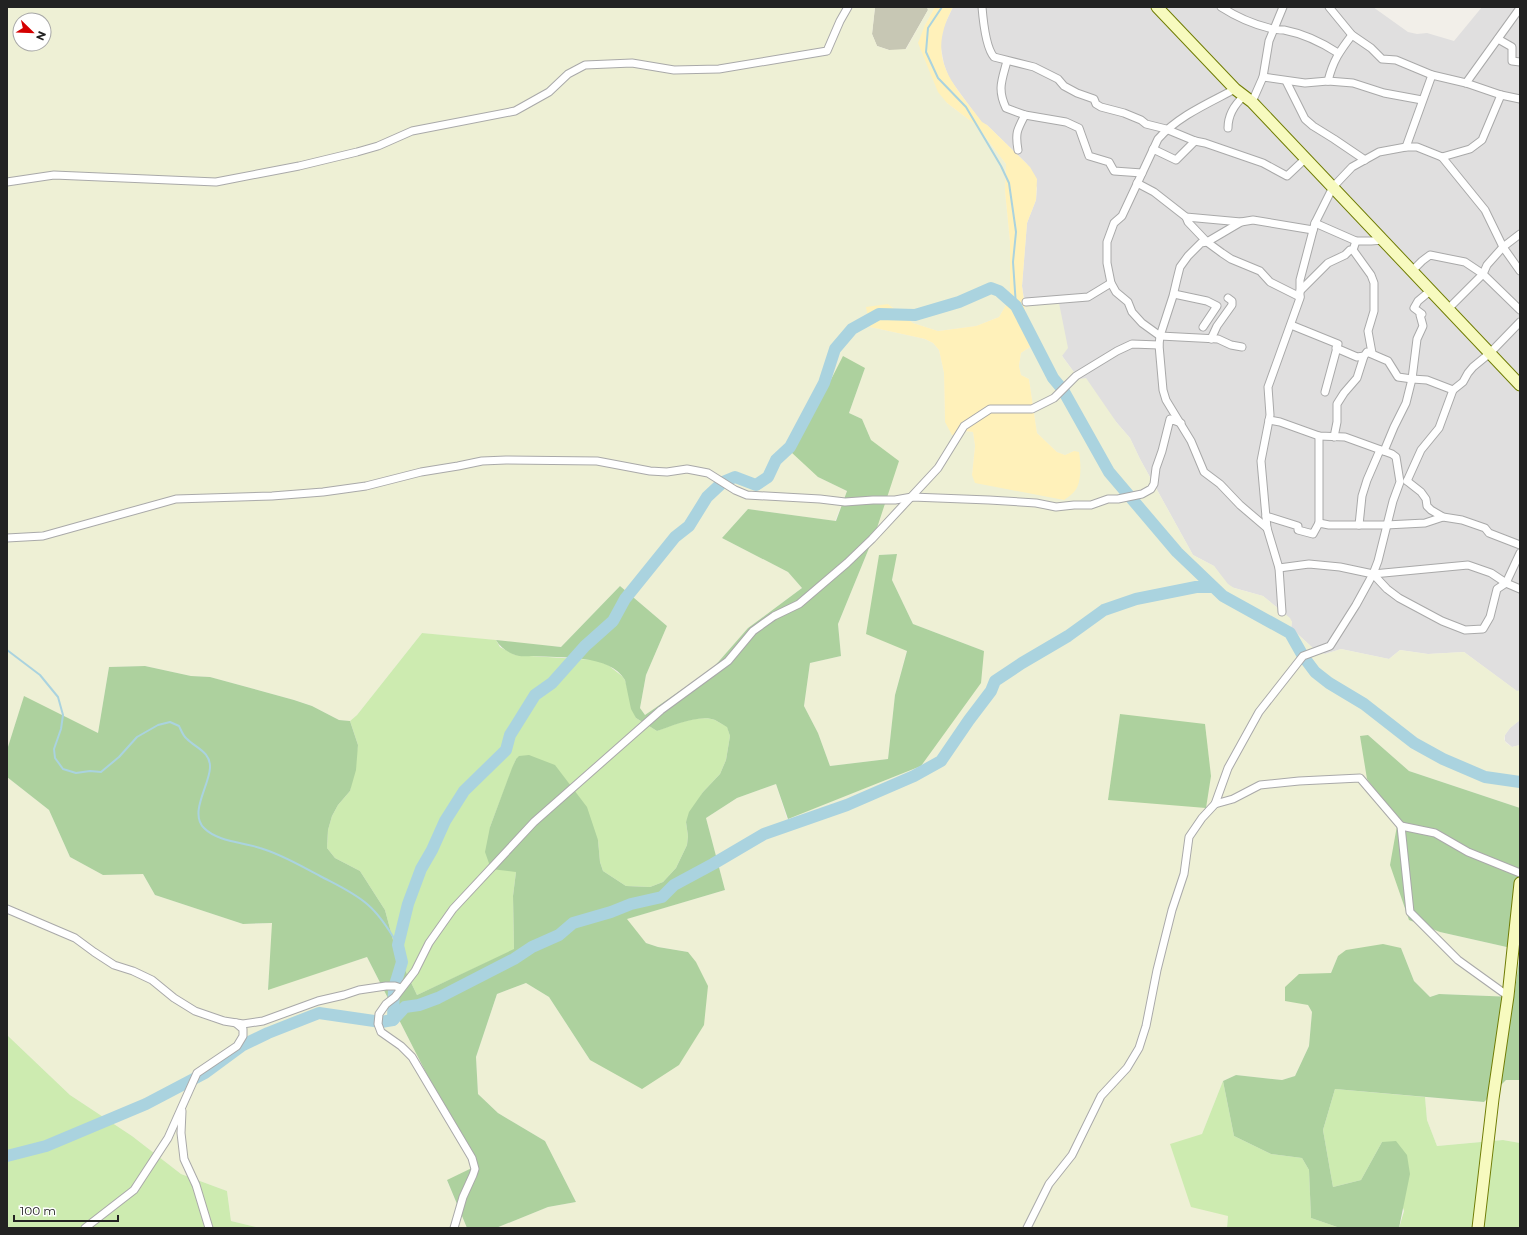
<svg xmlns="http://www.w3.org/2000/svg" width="1527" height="1235" font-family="Montserrat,sans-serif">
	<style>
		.residential { fill: #e0dfdf }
		.construction { fill: #c7c7b4 }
		.farmland { fill: #eef0d5; fill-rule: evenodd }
		.grass { fill: #cdebb0 }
		.forest { fill: #add19e }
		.sand { fill: #fff1ba }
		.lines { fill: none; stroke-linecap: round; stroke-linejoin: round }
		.stream { stroke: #aad3df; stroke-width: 2 }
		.river { stroke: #aad3df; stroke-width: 12 }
		.street-casing { stroke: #a9a9a9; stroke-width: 9 }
		.secondary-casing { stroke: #707d05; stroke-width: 13 }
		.street { stroke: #fff; stroke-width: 7 }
		.secondary { stroke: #f7fabf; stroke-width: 11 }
	</style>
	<rect width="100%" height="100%" fill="#f2efe9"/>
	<g class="residential">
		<polygon points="953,7 1373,7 1408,32 1417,34 1427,33 1454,41 1482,7 1520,7 1520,690 1518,692 1464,652 1428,654 1400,650 1389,659 1341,649 1325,654 1314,649 1291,628 1292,622 1284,613 1263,596 1231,587 1226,583 1214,566 1193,555 1140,459 1130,438 1079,379 1025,305 1022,286 1027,223 1036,200 1037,188 1027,164 987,125 982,123 949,78 944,64 940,43 943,28"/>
		<polygon points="1520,720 1520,745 1512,747 1505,741 1505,735 1510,728"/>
	</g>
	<polygon class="construction" points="875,7 927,7 928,10 905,50 889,50 877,46 872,34"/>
	<g class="farmland">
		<path d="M7,7H875L872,34L877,46L889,50L906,49L928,10L927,7H935L925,25L947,103L976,125L1006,164L1005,191L1010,242V298L999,317L976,326L938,331L913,323L888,304L870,327L925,339L933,343L939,350L944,373L945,422L964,431L973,432L975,446L972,475L1064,500L1074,451L1065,455L1057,452L1037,433L1029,379L1021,375L1019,366L1021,353L1030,347L1025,305L1059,303L1068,348L1062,356L1079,379L1086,378L1117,423L1130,438L1140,459L1193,555L1214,566L1228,584L1234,588L1263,596L1290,618L1292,622L1291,628L1314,649L1325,654L1341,649L1389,659L1400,650L1428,654L1464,652L1517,691L1520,690V720L1510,728L1505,735L1504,739L1506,743L1512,747L1520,745V808L1409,771L1368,735L1360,737L1398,820L1440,932L1520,950L1514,997L1439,994L1430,997L1414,981L1401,948L1338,956L1331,973L1308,1005L1312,1012L1309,1046L1295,1076L1282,1080L1236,1075L1223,1081L1202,1134L1228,1216L1227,1228H496L548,1207L576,1202L545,1141L498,1113L478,1094L476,1057L497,994L526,983L549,997L590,1060L688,952L658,947L646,943L626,919L725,890L706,818L737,798L776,784L787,819L921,766L931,751L984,651L913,624L892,580L896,554L879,555L907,650L895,695L888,759L830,766L818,733L804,706L810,663L841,656L838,624L876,531L871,440L862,419L849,413L865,368L815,411L806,425L818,477L847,491L835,521L748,509L722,538L788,572L802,588L748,628L713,668L645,715L640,708L646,675L667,626L620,586L561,647L422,633L357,715L350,721L339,720L312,706L294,700L210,677L191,676L145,666L109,667L98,733L24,697L7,750ZM20,20H44V44H20Z"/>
		<polygon points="7,777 49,810 70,857 103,875 143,874 155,895 243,924 273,923 268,989 367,957 445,1110 477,1166 447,1181 467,1228 260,1228 231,1221 227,1191 181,1174 132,1136 70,1095 7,1035"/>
		<polygon points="1506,1080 1520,1080 1520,1143 1503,1140 1437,1146 1427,1120 1425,1097 1484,1102"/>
	</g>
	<g class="grass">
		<path d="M422,633L496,640L500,647L515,655L595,660L608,665L622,676L625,680L636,718L657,731C673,725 699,714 715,720C719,722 723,725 727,726L730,736L726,760L720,774L703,792L686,822L688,836L687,845L676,868L663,882L650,887L626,886L603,871L600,862L598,840L516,759L490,827L516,872L513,896L514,950L417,995L396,951L385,910L360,871L335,858L327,848L328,830L332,816L338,805L350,791L358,745L350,721L357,715Z"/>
		<polygon points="7,1035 70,1095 132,1136 181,1174 227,1191 231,1221 260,1228 7,1228"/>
		<polygon points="1223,1081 1234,1136 1271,1154 1302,1158 1309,1170 1311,1218 1340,1228 1227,1228 1228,1216 1191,1207 1170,1144 1202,1134"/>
		<polygon points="1335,1089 1425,1097 1427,1120 1437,1146 1503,1140 1520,1143 1520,1228 1399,1228 1404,1211 1382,1142 1361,1180 1333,1187 1323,1130"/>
	</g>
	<g class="forest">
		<path d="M843,356L865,368L849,413L862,419L871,440L899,461L876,531L838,624L841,656L810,663L804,706L818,733L830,766L888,759L895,695L907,651L866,634L879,555L897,554L892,580L913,624L984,651L981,683L921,766L788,819L776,784L737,798L706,818L725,890L627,919L646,943L658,947L688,952L696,962L708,986L704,1025L679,1065L642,1089L590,1060L549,997L526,983L497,994L476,1057L478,1094L498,1113L545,1141L576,1202L548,1207L496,1228H467L447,1180L476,1166L445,1110L367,957L268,990L272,923L243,924L155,895L143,874L103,875L70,857L49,810L7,777V750L24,696L98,733L109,667L145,666L191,676L210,677L294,700L312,706L339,720L350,721L358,745L356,770L350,791L338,805L332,816L328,830L327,848L335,858L360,871L385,910L396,951L417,995L514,949L513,896L516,872L491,869L485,852L490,827L512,768L516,759L519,756L529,755L555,765L587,807L598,840L600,862L603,871L626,886L650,887L663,882L676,868L687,845L688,836L686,822L689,812L703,792L720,774L726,760L730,736L727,727C723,725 719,722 715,720C699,714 673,726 657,731L636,718L631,709L625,680C610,654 560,658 533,656C528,656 520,657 515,655C507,652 500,647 496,640L561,647L620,586L667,626L646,675L640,708L645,715L713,668L748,628L802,588L788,572L722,538L748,509L836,521L847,491L818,477L791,452L815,411Z"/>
		<polygon points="1120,714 1205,724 1211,776 1206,808 1108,800"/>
		<polygon points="1368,735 1409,771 1520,808 1520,950 1440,932 1409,920 1390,865 1398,820 1367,779 1360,736"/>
		<polygon points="1383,944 1401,948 1414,981 1430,997 1439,994 1514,997 1520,954 1520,1080 1506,1080 1484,1102 1335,1089 1323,1130 1333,1187 1361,1180 1382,1142 1396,1141 1407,1155 1410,1174 1399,1228 1340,1228 1311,1218 1309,1170 1302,1158 1271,1154 1234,1136 1223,1081 1236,1075 1282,1080 1295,1076 1309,1046 1312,1012 1308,1005 1285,1001 1285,987 1299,974 1331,973 1338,956 1346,950"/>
	</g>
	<path class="sand" d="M935,7H953C925,59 952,82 982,122L987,125L1030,167L1037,179L1036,200L1027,223L1022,286L1030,347L1021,353L1019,366L1021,375L1029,379L1037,433L1057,452L1065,455L1074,451L1079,452C1081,463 1082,484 1074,492C1071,495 1067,498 1064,500L975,483L972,475L975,446L973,432L964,431L956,435H952L945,422L944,373L939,350L933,343L925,339L870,327L866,307L888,304L913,323L938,331L976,326L999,317L1010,298V242L1005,191L1006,164L976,125L947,103L938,92L918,43L925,25Z"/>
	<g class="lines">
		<g class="stream">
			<polyline points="942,7 928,28 926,52 938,78 966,107 1001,166 1009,183 1016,232 1013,262 1016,306"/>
			<path d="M7,650L40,675L58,697L63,715L61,729L54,749L55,758L63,769L76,773L90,771L101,772L119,757L137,737L158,725L170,722L179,726C181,730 183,736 187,739C196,748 211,752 210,768C209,786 189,813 204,828C218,842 243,842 260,848C281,854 301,866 320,876C337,885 353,892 367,904C380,915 390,931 398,945"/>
		</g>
		<g class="river">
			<polyline points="393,1020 394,988 402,962 398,945 408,904 421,869 432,850 445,821 464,791 506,750 510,735 535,695 552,683 585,646 613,621 625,599 675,537 689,526 707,497 723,482 735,477 756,485 768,477 776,460 790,447 824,383 835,349 852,329 879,314 915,315 959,302 991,288 999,291 1016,306 1053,378 1063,390 1109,472 1177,552 1223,596 1290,633 1303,656 1315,672 1329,683 1364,704 1414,743 1443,759 1485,777 1520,782"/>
			<polyline points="7,1156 46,1146 146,1104 205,1073 243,1045 268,1033 319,1013 381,1022 393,1020 405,1007 419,1005 438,998 514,959 532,947 559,935 573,923 611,912 631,904 662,897 674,885 713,864 764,834 847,805 914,776 941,761 969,720 991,691 995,681 1022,663 1068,636 1104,610 1136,599 1196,587 1213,587"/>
		</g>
		<g class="street-casing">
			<g id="street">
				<path d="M982,7C983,19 986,48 994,57L1034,67L1058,79L1064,86L1077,93L1094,99L1096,104L1101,107L1124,113L1141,120L1146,124L1166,129L1195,141L1205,143L1263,163L1287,176L1305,159"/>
				<path d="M1221,7C1235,16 1253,24 1269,28C1274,30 1279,30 1284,30C1305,34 1321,42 1338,53"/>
				<polyline points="1329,7 1352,35 1371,48 1382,59 1396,60 1432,75 1466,83 1501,95 1520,99"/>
				<polyline points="1498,39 1512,47 1512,61 1520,62"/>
				<path d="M1007,61C1002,80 997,89 1006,108L1025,115L1066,122L1079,128L1089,156L1109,162L1114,171L1142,173"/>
				<polyline points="1263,77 1305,83 1328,81 1353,83 1384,93 1422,100"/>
				<polyline points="1286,81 1305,119 1313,126 1334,139 1365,160"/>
				<path d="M1328,81C1333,61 1339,52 1352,35"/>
				<polyline points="1466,83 1520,8"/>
				<path d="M1235,89C1209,103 1178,116 1158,139L1122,216L1114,223L1107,242V263L1111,283L1116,292L1128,302L1132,312L1142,323L1160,336L1218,339L1231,345L1242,347"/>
				<polyline points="1252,102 1263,77 1269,41 1283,7"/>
				<path d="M1228,128C1228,115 1234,105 1244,96"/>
				<polyline points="1406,147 1432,75"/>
				<polyline points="1153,149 1176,160 1195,141"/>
				<path d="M1018,150C1015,133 1017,130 1025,115"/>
				<polyline points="1442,157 1485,210 1503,247 1520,271"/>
				<polyline points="7,182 54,175 216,182 299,166 357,152 378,146 412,131 515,111 549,92 568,74 585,65 632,63 674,70 719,69 827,51 840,21 848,7"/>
				<polyline points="1137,183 1154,192 1186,217 1241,222"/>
				<polyline points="1186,217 1188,222 1207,242 1222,253 1231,259 1260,271 1270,282 1300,297"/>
				<polyline points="1315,223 1356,241 1371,241 1383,240"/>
				<polyline points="1356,241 1353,250 1371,275 1374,283 1374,311 1368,331 1372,353"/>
				<polyline points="1412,271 1422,261 1430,255 1465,262 1483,274 1520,310"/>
				<polyline points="1300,291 1328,263 1345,255 1350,250 1353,250"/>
				<polyline points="1174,294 1207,301 1217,306 1203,327"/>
				<polyline points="1026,302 1088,297 1111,283"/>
				<polyline points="1448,309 1483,274 1487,265 1503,247 1520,234"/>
				<polyline points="1291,325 1338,344 1325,392"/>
				<polyline points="1211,339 1217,326 1232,305 1232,301 1228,298"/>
				<polyline points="1336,348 1357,357 1364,356 1367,352 1388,361 1398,377 1412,379 1427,380 1453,390"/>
				<polyline points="1319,436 1319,523"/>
				<polyline points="1334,437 1337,422 1337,404 1344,393 1357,378 1364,356"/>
				<polyline points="1384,451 1394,427 1406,403 1412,379 1417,339 1423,326 1420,315 1422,314 1414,308 1418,301 1430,291"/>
				<polyline points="1407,481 1421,450 1439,428 1453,390 1463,382 1468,373 1473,367 1490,353 1520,322"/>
				<polyline points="1407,481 1421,492 1426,499 1427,506 1431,510 1443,517 1462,520 1485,528 1489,533 1520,545"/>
				<polyline points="1266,516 1298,526 1298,530 1313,534 1319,523 1329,525 1386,525 1425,523 1443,517"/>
				<polyline points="1359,525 1362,496 1367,480 1380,450"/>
				<polyline points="1267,528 1240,505 1220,484 1204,472 1191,441 1166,400 1163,390 1159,345 1160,336 1173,296 1177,279 1180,267 1188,256 1201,243 1207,242 1241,222 1253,220 1313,230"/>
				<polyline points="7,538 43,536 176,499 272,496 323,492 366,486 421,472 458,466 482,461 506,460 597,461 650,471 667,472 687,469 708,473 735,490 747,495 820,499 845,502 873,500 895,500 912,497 989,500 1036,503 1056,507 1074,505 1091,505 1108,499 1118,499 1142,494 1151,489 1154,484 1156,468 1162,451 1170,419 1181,423"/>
				<polyline points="1279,568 1309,564 1340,567 1373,574 1468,565 1491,573 1506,583 1520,589"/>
				<polyline points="1373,574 1387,589 1399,598 1442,621 1465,630 1483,629 1490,617 1497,589 1506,583 1520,553"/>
				<polyline points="1282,612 1279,568 1267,528 1261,461 1270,415 1268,387 1300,298 1300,280 1315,223 1333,187 1352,167 1379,152 1406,147 1417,147 1442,157 1470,149 1482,140 1501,95"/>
				<polyline points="1215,804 1233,799 1260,785 1299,781 1360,778 1401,826 1410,912 1458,960 1508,996"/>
				<polyline points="1401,826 1435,833 1468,852 1520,873"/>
				<polyline points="7,909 75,938 94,952 114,965 133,971 152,980 174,998 195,1011 224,1021 243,1024 263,1021 318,1001 344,995 359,990 386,986 395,986 401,988"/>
				<polyline points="182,1111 181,1133 184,1159 196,1185 209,1228"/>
				<polyline points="85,1228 134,1190 168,1138 197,1073 237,1046 243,1036 243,1029 236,1023"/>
				<polyline points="454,1228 463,1197 473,1175 475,1169 472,1158 412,1057 401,1046 381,1032 378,1024 379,1014 386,1004 395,997 415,971 429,943 453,909 534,822 661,710 728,661 753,631 774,616 799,604 847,563 872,539 938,468 964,426 990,409 1032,409 1054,398 1076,376 1117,351 1132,344 1159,345"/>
				<polyline points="1027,1228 1049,1184 1072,1155 1101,1096 1127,1068 1139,1048 1146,1026 1157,970 1172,910 1184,874 1189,837 1202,818 1215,804 1228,768 1259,712 1303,656 1330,646 1356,605 1373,574 1378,561 1393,501 1400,482 1396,457 1392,454 1345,437 1319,436 1280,422 1269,420"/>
			</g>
		</g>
		<g class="secondary-casing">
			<g id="secondary">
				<polyline points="1157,7 1235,89 1252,102 1520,385"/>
				<polyline points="1478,1228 1493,1099 1508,996 1520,883"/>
			</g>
		</g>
		<use href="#street" class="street"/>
		<use href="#secondary" class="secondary"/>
	</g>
	<rect width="1527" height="1235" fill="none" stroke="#222222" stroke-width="16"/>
	<g transform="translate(32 32) rotate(113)"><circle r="19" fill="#ffffff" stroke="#a7a7a7"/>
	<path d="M0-3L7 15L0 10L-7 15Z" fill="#d40000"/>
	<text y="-6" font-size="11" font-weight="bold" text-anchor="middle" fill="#222222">N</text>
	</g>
	<path d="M14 1215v6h104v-6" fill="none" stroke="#222222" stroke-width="2"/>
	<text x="20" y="1215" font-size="12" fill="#222222" stroke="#ffffff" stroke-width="3" paint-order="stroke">100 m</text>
</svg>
